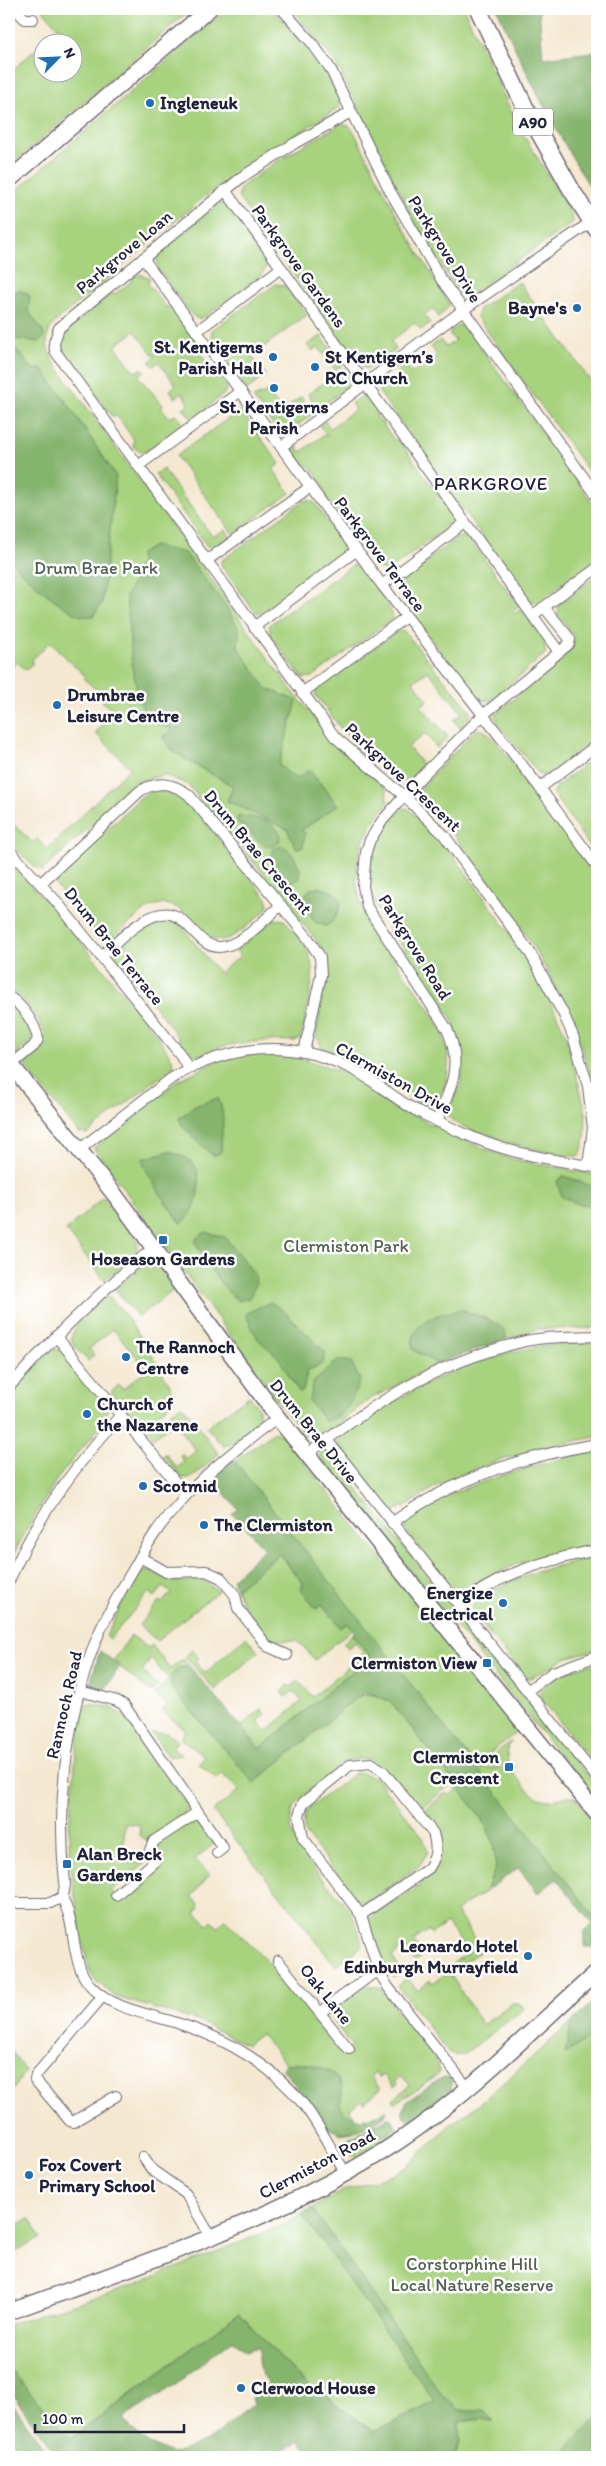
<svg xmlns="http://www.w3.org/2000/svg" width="606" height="2466" font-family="Itim,sans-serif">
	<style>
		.green { fill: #a7d27e; stroke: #647a5c }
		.forest { fill: #85b46d; stroke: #546b54; fill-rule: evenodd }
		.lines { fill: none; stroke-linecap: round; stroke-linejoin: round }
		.street-casing { stroke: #6c676f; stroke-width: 12 }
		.secondary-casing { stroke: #6c676f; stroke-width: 18 }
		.primary-casing { stroke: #6c676f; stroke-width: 19 }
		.street { stroke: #fff; stroke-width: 10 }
		.secondary { stroke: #fff; stroke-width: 15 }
		.primary { stroke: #fff; stroke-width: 16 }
		.poi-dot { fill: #1f6fb2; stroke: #fff; stroke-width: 2 }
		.labels { text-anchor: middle; stroke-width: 5; stroke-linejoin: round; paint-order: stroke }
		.shield { fill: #fff; stroke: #646476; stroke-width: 1 }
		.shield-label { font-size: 16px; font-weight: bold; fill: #22223b }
		.poi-label { font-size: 18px; font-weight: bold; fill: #22223b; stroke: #fff; text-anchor: start }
		.street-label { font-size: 18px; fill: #22223b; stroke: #fff }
		.park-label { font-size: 18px; fill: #516052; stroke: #fff }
		.neighbourhood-label { font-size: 19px; letter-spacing: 1px; fill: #22223b; stroke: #fff }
	</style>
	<rect width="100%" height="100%" fill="#fff"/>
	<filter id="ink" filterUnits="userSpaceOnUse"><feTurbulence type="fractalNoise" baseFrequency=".02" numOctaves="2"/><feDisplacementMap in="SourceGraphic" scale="10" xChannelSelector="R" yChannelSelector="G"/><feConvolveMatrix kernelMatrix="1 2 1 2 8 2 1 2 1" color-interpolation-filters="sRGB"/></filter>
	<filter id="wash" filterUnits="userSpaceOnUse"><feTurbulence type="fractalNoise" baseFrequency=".0096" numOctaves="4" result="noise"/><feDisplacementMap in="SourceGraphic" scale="20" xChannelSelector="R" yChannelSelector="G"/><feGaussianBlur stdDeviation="1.12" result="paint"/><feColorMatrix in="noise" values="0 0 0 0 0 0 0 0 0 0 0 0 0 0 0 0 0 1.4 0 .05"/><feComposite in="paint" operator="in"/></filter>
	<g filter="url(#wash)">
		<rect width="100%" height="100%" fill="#f4e8d0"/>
		<g class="green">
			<polygon points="42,9 191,9 9,167 9,73 42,44 42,72 72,72 72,42 45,42 60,30"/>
			<path d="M227,9H273C287,25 345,88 339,108L266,153L203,198L55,322C37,343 53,361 66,379L293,692L335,743L386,789L388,803C277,932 499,994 437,1103L430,1107L420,1103L353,1059L322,1048L316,1034L325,979L320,945L241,846L187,784L164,775L139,781L43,870L34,867L9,842V820L33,843L37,839L47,849L130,768L95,733L114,713L97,696L100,693L84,679L86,677L50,642L31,661L33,663L26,670L17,662L9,671V197Z"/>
			<polygon points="292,9 464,9 518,126 572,215 573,222 470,295 461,296 415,223 336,63"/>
			<polygon points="341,124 349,126 353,130 402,225 450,305 439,317 433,309 424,315 430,323 421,330 415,323 391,341 396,349 387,356 381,348 386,357 367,369 359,365 238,197 240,188 280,159"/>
			<polygon points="220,203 229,207 264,256 267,265 261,276 204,317 198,319 192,315 159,270 157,258 159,253"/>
			<polygon points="139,274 150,278 148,284 166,307 171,307 203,351 202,356 218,378 224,379 227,388 224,394 192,419 183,408 189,404 182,393 175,398 170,390 176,385 159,362 153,366 149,362 155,357 135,331 115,346 135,372 142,368 145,371 138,376 163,405 161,407 170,418 176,414 185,425 145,452 137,450 133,446 134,440 118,417 112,416 64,351 62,342 65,332 110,294 115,294 131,282 131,277"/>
			<polygon points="519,282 597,390 597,483 477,317 479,309"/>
			<polygon points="276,284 285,286 307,315 251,356 266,375 247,390 212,342 212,330"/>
			<polygon points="458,325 465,327 472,335 597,509 597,560 537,603 527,599 379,392 381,384 388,379 394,387 402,380 397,372 406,365 412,373 437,355 431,347 440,340 446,347 455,341 449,333"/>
			<polygon points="321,336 343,365 335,370 318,347 312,351 307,345"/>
			<polygon points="345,368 351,379 349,386 318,409 308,394"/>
			<polygon points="268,392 282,411 301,397 313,414 288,432 279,433 253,398"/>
			<path d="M364,395L377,410L376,415L394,440L400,441L453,516L452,523L449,526L387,572L379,568L325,496C326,487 316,473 309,467C303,461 296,460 292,451L296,445L301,452L324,435H328L319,426L325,421L330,428L355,410L351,403Z"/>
			<polygon points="240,410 280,464 273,469 290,493 233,534 176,456"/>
			<polygon points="163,469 212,536 226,530 230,536 213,547 207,546 155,474"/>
			<polygon points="309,500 315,503 343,544 345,550 342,556 264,611 256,613 222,567 221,561 303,501"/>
			<polygon points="461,536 470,539 519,606 512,611 514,614 521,609 545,641 545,654 492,700 481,701 446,659 397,593 396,582"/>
			<path d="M353,565C364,565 395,609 392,619L312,677L303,678L271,636L269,625Z"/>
			<polygon points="597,575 597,737 548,775 540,775 498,724 495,715 573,647 574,636 558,615 559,604"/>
			<polygon points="404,631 469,709 471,715 460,728 454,720 462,713 428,671 413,682 428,700 421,706 448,737 437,748 425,733 408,747 423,765 410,779 403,782 342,730 315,694 318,688 396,632"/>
			<path d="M480,729L488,733L517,767L597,878V1097C570,996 523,922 458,841C452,833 446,824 439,817C432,810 423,804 417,796L419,790L474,731Z"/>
			<polygon points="597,755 597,857 553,794 558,785"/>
			<path d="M163,789L173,790L187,799L268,900V906L266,910C255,919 242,932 229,938C201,951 194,904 163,904C139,904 120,942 102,940L55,884L57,877L141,797L152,791Z"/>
			<path d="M407,808L436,832L514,939L545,989L566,1036L586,1113L585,1139L580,1156C559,1158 460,1133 448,1116C448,1107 455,1099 458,1090C467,1065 462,1040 450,1016L379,912C363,882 368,848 389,823C395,817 399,810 407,808Z"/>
			<path d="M9,862L57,913L157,1035L173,1061L174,1065L169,1070L87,1134L79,1133L24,1065C27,1054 40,1051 45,1035C41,1020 24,997 9,991Z"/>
			<path d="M164,918L176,922L182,927L219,973L240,956L236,950L275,919L284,920C313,953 317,960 308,1004C306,1015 304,1028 300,1038L295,1041C269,1040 245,1041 220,1047C211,1050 198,1058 189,1055L169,1024L115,958L117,950L148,924Z"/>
			<polygon points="9,1004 32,1031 32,1041 15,1055 9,1047"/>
			<polygon points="264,1053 304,1059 349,1074 406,1112 468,1142 508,1158 597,1175 597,1328 539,1329 457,1354 370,1399 312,1443 286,1412 94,1148 177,1081 221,1059"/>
			<path d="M104,1197L137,1239C141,1257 116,1270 104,1280L66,1230Z"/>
			<polygon points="144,1265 159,1268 174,1290 138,1317 115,1289"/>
			<path d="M108,1295L126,1316L149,1350L172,1389L170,1404L142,1426L138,1420L132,1418L111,1392L119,1385L123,1389L147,1369L113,1329L89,1349L94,1355L88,1361C83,1356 76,1349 73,1343C65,1329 98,1304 108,1295Z"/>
			<path d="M597,1342V1437C545,1446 492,1460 444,1482C428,1489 409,1507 394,1511L387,1507L338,1445L337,1440L340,1435C398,1397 460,1361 529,1348C551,1344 575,1344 597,1342Z"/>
			<polygon points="53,1349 62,1350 106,1403 108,1417 57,1479 26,1530 9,1563 9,1394"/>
			<polygon points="249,1396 259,1409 259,1420 230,1445 223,1446 206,1427"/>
			<polygon points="182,1405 219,1454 191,1478 182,1478 164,1457 165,1453 177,1468 184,1462 180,1456 182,1454 186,1459 196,1451 174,1422 153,1438 147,1430"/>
			<polygon points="274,1432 282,1435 519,1730 474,1766 234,1462"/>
			<polygon points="324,1449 328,1453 440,1592 432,1597 319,1456"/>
			<path d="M597,1451V1543L525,1561L493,1575L462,1594L454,1590L405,1530C404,1496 568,1456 597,1451Z"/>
			<polygon points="279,1554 303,1583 317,1609 322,1604 341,1627 347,1622 352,1629 315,1660 302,1645 296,1641 272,1640 244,1606 236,1589"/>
			<path d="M597,1557V1649L566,1658L531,1678H526L474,1615L472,1612L474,1603C509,1576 555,1566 597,1557Z"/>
			<polygon points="150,1571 175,1582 202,1580 218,1591 157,1641 139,1625 159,1601 162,1603 171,1593 163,1587 155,1597 149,1592 110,1639 106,1636 130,1586 141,1572"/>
			<polygon points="443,1595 597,1787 597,1802 435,1600"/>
			<polygon points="353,1634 370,1656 260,1749 241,1727 261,1709 265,1715 258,1721 267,1731 302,1701 293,1691 285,1697 281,1692 288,1685 291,1687 298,1681 313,1697 364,1653 355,1642 348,1648 343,1643"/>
			<path d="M131,1635L148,1648L152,1645L170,1669L183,1659L190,1667L178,1668L254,1783L356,1698C369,1692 379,1695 392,1703L454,1782L419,1810L369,1759C340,1758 337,1768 317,1785C308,1793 298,1799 293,1810C278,1843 335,1887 351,1913C357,1923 359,1934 363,1945L336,1966L213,1811L240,1790L222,1774L217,1779L199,1764L204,1757L180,1738L186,1730L162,1711L167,1705L155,1695L168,1679L151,1659L142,1671L158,1686L152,1693L113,1661Z"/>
			<polygon points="246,1637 258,1652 215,1690 185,1657 192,1650 199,1658 195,1662 205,1673"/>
			<path d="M597,1663V1768L539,1696C541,1678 581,1666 597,1663Z"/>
			<path d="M88,1704L111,1707L126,1718L188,1806L185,1813L147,1840L139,1835L140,1825L125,1823L123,1861L145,1864L111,1890L117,1897L161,1860L155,1852L156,1847C165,1841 190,1816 200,1824C206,1829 211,1838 215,1843L195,1859L210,1874L192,1896L198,1903L199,1908L195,1912L209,1925L212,1921L218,1927L225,1920L278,1972L344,2053L352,2046L334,2022L333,2011L366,1985L379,1987L438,2063L439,2072L434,2078L395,2103L393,2099L410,2085L402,2076L396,2081L398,2084L394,2087L384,2075L379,2078L375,2073L371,2077L380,2089L364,2103L362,2100L349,2109L357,2120L353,2132L339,2134C315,2114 302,2090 286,2065C279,2054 269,2044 261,2034L247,2045L198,2021L116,1997L97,1982L90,1972L81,1937L70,1860L69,1828L77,1744L83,1710Z"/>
			<polygon points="151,1733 167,1733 177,1741 172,1748 181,1755 169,1757"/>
			<polygon points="511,1741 507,1750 508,1764 480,1766"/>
			<path d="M509,1767C521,1781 534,1805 556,1799C564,1798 567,1794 575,1797L597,1826V1920L476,1769Z"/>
			<polygon points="355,1773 362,1773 376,1778 423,1837 428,1852 419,1866 370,1900 362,1902 356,1899 304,1831 304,1815 309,1808"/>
			<path d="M456,1784L482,1818L493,1841L496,1867L486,1891L456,1911L482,1950L449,1972L482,2025L512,2003H519L524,2009L464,2054L456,2056L447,2051L398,1986L407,1977L417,1990L431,1980L433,1983L448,1972L447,1968L468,1952L447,1923L431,1934L429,1930L413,1941L423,1955L415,1962L405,1947L392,1957L402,1972L393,1978L385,1963L369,1921L372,1915C396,1900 447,1876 441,1842C439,1832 427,1821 421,1813L446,1793L449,1796L457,1790L454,1786Z"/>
			<polygon points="597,1997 597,2457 454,2457 460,2441 435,2402 374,2432 296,2375 239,2313 70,2439 9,2369 9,2324 131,2286 281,2226 345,2190 383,2178 406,2167 451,2124 479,2104 572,2022"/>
			<polygon points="9,2048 26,2071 9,2095"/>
			<polygon points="388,2118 393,2120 397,2129 396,2134 356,2157 345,2154 339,2144"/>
			<polygon points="30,2218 41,2238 12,2254 9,2248 9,2230"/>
		</g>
		<g class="forest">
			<path d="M497,9H539L543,58L594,52L595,60H597V198C558,137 526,74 497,9Z"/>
			<polygon points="19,290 27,293 30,297 28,310 43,332 44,338 38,342 9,338 9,294"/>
			<path d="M14,347L33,369H42L68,404L116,476L102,603L93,616C90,616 85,617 82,616C67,613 15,570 9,557V353Z"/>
			<polygon points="154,546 185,553 224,604 239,629 238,647 266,688 297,701 279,765 296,779 309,770 338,805 302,830 305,833 303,847 296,848 287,829 227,801 233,786 188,761 172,750 162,737 173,729 151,722 140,703 132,666 126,596 134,580 135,569 140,565 140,554"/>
			<path d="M240,816C254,816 274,821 281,835L279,843L273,847L264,845L237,822V817Z"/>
			<path d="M282,846C291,848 303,869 300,878L292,883L281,878L270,859L273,850Z"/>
			<path d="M318,887C331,891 347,895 338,912C335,919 333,923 325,926L315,922C307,911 296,889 318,887Z"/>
			<path d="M218,1098C227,1116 221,1131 221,1152L216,1155H212L182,1126L179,1118L195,1106Z"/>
			<path d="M169,1151C177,1154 186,1157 193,1163C205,1176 197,1217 181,1223C171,1212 145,1172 142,1159Z"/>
			<polygon points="564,1176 597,1188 597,1207 575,1203 561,1196 557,1181"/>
			<path d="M205,1232L225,1237L255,1275L256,1285L249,1298L239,1301C220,1288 208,1264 196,1244V1239Z"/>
			<polygon points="270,1302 283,1310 326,1353 323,1363 307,1371 303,1391 299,1392 278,1357 258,1339 246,1316 247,1313"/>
			<path d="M463,1310C476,1316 507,1322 506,1339L437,1364L413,1350C408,1321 441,1312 463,1310Z"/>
			<path d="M341,1360L351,1362L360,1380C352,1399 348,1417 325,1421L309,1401L314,1381C325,1375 328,1365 341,1360Z"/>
			<polygon points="233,1459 597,1920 597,1947 585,1947 585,1930 593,1924 557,1879 538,1893 518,1868 486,1891 496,1867 493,1841 482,1818 392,1703 374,1694 365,1693 356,1698 254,1783 171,1688 171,1676 178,1668 190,1667 260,1749 370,1656 353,1634 354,1631 347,1623 341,1628 322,1604 316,1609 301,1590 303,1583 279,1554 236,1589 232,1579 264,1549 239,1519 232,1514 238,1509 212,1479"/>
			<polygon points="100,1651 120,1666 104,1691 90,1684"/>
			<polygon points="597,1997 597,2034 564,2054 572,2022"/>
			<path d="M299,2063C315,2064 339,2070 342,2090C342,2097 339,2103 341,2109C356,2122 369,2121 385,2110L386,2114C371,2127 347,2139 328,2128L282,2068L285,2064Z"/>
			<polygon points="443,2077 451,2078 452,2080 451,2091 423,2115 410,2121 404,2117 402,2111 407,2101"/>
			<polygon points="390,2118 396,2125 391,2132 374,2136 362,2148 352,2148 346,2145 347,2140"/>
			<path d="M312,2208L443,2396L459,2410H485L494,2422L483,2419L459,2422L460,2441L454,2457H312L300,2440L274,2457H58L9,2390V2369L71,2439L239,2313L296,2375L374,2432L435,2402L302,2214ZM232,2340L245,2351L257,2347L259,2350C256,2363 260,2374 269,2384L252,2397L254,2404L207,2441L172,2454C154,2447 133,2436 124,2418L169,2389Z"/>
			<polygon points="9,2400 52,2457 24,2457 9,2436"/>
			<polygon points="597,2418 597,2457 559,2457"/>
		</g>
	</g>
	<g filter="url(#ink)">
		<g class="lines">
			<g class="street-casing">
				<g id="street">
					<polyline points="15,9 25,19 33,19"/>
					<polyline points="282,9 312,43 330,68 390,191 441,279 597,496"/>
					<polyline points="351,112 295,143 242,177 59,328 54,343 55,351 335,737 404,796 444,835 529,951 564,1015 573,1036 588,1086 593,1128 588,1166"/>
					<polyline points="225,190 559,652"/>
					<polyline points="143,258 382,585 540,788 597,866"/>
					<polyline points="197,331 281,268"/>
					<polyline points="281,447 463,310 591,222"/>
					<polyline points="138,466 241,391"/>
					<polyline points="206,561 310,487"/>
					<polyline points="382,585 465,523"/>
					<polyline points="533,615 597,568"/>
					<polyline points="254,627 357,550"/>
					<polyline points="302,693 406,617"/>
					<polyline points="540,788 597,745"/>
					<polyline points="9,850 56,901 180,1054 188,1068"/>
					<path d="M41,883L140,791C158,780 173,783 189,795L308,938L320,957L321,975L304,1052"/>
					<path d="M101,956C118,942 139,918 161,914C189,908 196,954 226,946C247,940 265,919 281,905"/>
					<path d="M9,997C23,1006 35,1023 38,1039L34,1046L11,1065"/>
					<path d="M437,1121C451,1089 463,1063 447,1029L367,907L363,886L366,852L370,840L382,821L421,777L483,715L569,644L570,639L544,607"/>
					<path d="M80,1149L172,1078C228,1045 290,1038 350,1068C371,1078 390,1095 410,1107C430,1118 451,1128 472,1137C513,1155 554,1159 597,1168"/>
					<polyline points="56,1336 186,1495"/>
					<path d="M9,1387C54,1336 102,1290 154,1247"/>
					<path d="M278,1418C241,1445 204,1473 175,1508C158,1526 146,1547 134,1568C121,1590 109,1611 99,1633C67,1709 56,1801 65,1883C65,1889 63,1892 63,1897C63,1902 68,1910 69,1916C75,1937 74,1968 90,1985C113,2011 153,2014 183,2025C229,2040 274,2067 304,2105C320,2126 331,2150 345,2172"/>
					<polyline points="327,1440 597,1778"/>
					<path d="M308,1454C374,1403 436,1363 518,1343C543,1336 571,1337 597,1336"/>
					<path d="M392,1523C452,1478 525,1456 597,1444"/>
					<polyline points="140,1557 166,1572 206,1571 221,1578 235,1595 238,1608 267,1646 287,1655"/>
					<path d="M9,1581C36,1518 75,1465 121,1415"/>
					<path d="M459,1606C499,1573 547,1560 597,1550"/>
					<polyline points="80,1691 117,1701 124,1705 223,1848 217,1853"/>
					<polyline points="527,1691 553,1672 597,1656"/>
					<path d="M371,1763L383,1771L433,1833C437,1847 437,1855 429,1868L361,1915L303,1838L299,1815L303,1803L350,1765Z"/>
					<polyline points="116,1895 155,1861 150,1850 154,1841 198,1812"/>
					<polyline points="9,1903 50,1903 63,1897"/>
					<polyline points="361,1915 379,1972 388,1987 467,2087"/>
					<polyline points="278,1961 349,2049"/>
					<polyline points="103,1996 36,2075 35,2080 70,2121 73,2122 116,2096"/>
					<polyline points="321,2012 371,1975 379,1972"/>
					<polyline points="143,2157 152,2170 186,2194 211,2237"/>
				</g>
			</g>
			<g class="secondary-casing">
				<g id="secondary">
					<polyline points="9,180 209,9"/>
					<polyline points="9,1062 115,1195 278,1418 597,1814"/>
					<path d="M9,2312C140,2264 282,2219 399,2141C469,2094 534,2028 597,1972"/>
				</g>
			</g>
			<g class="primary-casing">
				<polyline id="primary" points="478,9 526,109 571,189 597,230"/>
			</g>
			<use href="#street" class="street"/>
			<use href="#secondary" class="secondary"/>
			<use href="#primary" class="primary"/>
		</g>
	</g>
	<g class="poi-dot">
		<circle cx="150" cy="103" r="5"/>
		<circle cx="577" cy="308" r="5"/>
		<circle cx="273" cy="357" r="5"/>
		<circle cx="315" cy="367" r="5"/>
		<circle cx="274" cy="388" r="5"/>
		<circle cx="57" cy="705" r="5"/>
		<rect x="158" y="1235" width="10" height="10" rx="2.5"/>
		<circle cx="126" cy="1357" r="5"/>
		<circle cx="87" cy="1414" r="5"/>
		<circle cx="143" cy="1486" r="5"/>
		<circle cx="204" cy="1525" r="5"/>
		<circle cx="503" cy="1603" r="5"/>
		<rect x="482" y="1658" width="10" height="10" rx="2.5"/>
		<rect x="504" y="1762" width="10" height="10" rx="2.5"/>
		<rect x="62" y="1859" width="10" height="10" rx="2.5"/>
		<circle cx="528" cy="1956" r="5"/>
		<circle cx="29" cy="2175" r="5"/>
		<circle cx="241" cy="2388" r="5"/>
	</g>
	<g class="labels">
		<rect class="shield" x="513" y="108.5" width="40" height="27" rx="4"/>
		<g class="shield-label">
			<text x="533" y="128">A90</text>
		</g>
		<g class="poi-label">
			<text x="160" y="109">Ingleneuk</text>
			<text x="567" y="314" text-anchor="end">Bayne's</text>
			<text x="263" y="353" text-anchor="end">St. Kentigerns<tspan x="263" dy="21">Parish Hall</tspan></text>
			<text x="325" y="363">St Kentigern’s<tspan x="325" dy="21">RC Church</tspan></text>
			<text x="274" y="413" text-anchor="middle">St. Kentigerns<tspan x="274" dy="21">Parish</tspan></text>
			<text x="67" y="701">Drumbrae<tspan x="67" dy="21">Leisure Centre</tspan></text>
			<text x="163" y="1265" text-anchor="middle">Hoseason Gardens</text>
			<text x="136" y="1353">The Rannoch<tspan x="136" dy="21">Centre</tspan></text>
			<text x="97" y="1410">Church of<tspan x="97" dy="21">the Nazarene</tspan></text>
			<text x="153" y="1492">Scotmid</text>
			<text x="214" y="1531">The Clermiston</text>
			<text x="493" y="1599" text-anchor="end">Energize<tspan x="493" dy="21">Electrical</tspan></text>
			<text x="477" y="1669" text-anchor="end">Clermiston View</text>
			<text x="499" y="1763" text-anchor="end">Clermiston<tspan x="499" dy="21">Crescent</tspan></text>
			<text x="77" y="1860">Alan Breck<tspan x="77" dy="21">Gardens</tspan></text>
			<text x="518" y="1952" text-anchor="end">Leonardo Hotel<tspan x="518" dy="21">Edinburgh Murrayfield</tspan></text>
			<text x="39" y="2171">Fox Covert<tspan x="39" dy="21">Primary School</tspan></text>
			<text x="251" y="2394">Clerwood House</text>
		</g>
		<g class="street-label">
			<text transform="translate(445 249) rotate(58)" y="6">Parkgrove Drive</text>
			<text transform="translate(124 252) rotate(-40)" y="6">Parkgrove Loan</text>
			<text transform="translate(299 266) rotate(54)" y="6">Parkgrove Gardens</text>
			<text transform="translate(380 554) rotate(53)" y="6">Parkgrove Terrace</text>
			<text transform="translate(403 777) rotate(43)" y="6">Parkgrove Crescent</text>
			<text transform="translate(258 852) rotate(50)" y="6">Drum Brae Crescent</text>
			<text transform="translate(114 946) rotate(51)" y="6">Drum Brae Terrace</text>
			<text transform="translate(415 947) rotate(58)" y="6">Parkgrove Road</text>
			<text transform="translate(394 1078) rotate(29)" y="6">Clermiston Drive</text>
			<text transform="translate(314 1431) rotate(51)" y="6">Drum Brae Drive</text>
			<text transform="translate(64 1705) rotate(-77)" y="6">Rannoch Road</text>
			<text transform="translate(326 1994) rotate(51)" y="6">Oak Lane</text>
			<text transform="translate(317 2164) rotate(-28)" y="6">Clermiston Road</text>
		</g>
		<g class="park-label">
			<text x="96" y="574">Drum Brae Park</text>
			<text x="346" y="1252">Clermiston Park</text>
			<text x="472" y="2270">Corstorphine Hill<tspan x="472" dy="21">Local Nature Reserve</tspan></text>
		</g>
		<g class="neighbourhood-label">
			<text x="491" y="490">PARKGROVE</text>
		</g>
	</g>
	<rect width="606" height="2466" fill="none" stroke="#fff" stroke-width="30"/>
	<g transform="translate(58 58) rotate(66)"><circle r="24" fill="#ffffff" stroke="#a7a7b1"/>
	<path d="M0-4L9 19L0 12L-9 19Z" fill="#1f6fb2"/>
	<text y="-8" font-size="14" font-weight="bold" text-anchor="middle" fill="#22223b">N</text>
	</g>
	<path d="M35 2424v8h149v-8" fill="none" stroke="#22223b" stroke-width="2.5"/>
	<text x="42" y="2424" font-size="15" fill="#22223b" stroke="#ffffff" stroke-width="4" paint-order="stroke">100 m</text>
</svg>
